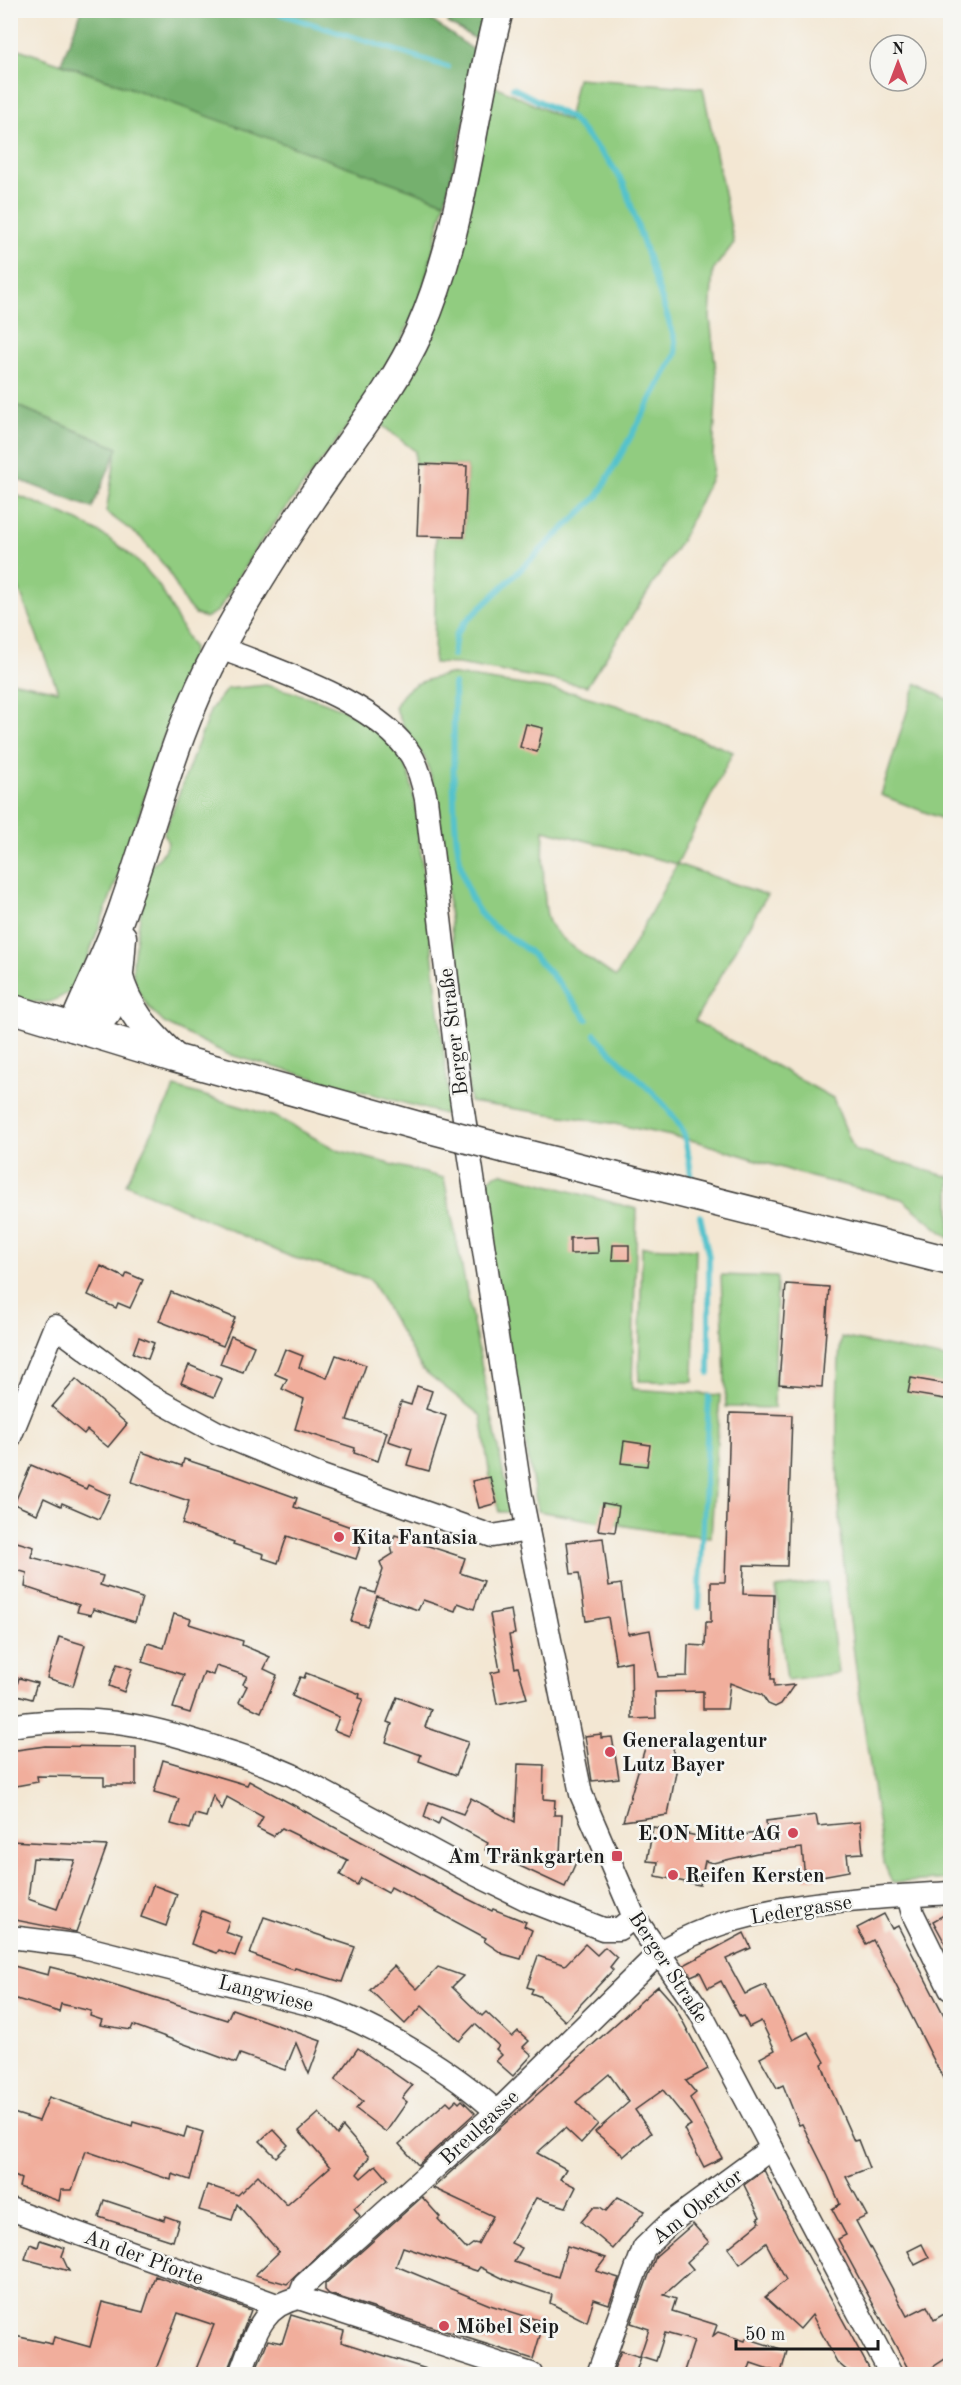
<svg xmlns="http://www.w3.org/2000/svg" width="961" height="2385" font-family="'Old Standard TT',serif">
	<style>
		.green { fill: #91cc80; stroke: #56744e; stroke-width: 1.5; fill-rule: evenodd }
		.forest { fill: #74b06e; stroke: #486645; stroke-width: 1.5 }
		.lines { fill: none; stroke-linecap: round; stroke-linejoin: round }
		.stream { stroke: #55c2cc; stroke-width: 6 }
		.building { fill: #f1ae9c; fill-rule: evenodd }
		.minor-casing { stroke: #3c3a37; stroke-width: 25 }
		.major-casing { stroke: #3c3a37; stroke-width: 31 }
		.minor { stroke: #fff; stroke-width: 22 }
		.major { stroke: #fff; stroke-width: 28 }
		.major-bridge-casing { stroke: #3c3a37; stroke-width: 31; stroke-linecap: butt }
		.major-bridge { stroke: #fff; stroke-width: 28 }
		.poi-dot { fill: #d1495b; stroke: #f6f6f2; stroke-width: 2 }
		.labels { text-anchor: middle; stroke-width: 5; stroke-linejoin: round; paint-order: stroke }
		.street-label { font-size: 21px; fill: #1c1c1c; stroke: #f6f6f2 }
		.poi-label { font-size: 21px; font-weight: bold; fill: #1c1c1c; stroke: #f6f6f2; text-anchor: start }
	</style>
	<rect width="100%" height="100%" fill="#f6f6f2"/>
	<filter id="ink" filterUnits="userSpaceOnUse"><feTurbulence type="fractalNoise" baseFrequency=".0167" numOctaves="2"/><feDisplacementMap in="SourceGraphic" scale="12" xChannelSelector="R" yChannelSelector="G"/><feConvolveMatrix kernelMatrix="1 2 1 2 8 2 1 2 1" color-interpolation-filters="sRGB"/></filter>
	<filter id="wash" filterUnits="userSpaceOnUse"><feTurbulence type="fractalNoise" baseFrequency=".008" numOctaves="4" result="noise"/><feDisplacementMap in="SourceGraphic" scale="24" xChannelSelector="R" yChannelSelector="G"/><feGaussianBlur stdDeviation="1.35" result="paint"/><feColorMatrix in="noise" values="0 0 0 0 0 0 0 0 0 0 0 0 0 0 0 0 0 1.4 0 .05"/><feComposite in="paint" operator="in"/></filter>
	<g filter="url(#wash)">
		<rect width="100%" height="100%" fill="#f3e7d3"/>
		<g class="green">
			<polygon points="10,46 240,126 445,202 421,296 386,375 257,547 218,611 205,618 195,614 185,603 168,570 141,538 106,512 117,448 11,403"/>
			<polygon points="577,78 703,88 734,243 713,270 710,317 717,381 712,476 681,541 587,686 458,664 434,663 436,536 464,537 467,466 415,464 415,451 379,423 489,83 568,121"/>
			<path d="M13,494C66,514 117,534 154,579C170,599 178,626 193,647L191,664L158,752L135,831L77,986C48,1008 44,1004 11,997V681L58,691L11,568L10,495Z"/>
			<path d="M449,674L575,693L619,706L733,752L677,864L767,895L695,1021L833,1098L854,1150L950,1177V1239L902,1199L811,1177L699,1142L610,1123L470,1102L437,796L425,758L408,736L395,708C406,682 424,681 449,674ZM544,830L677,864L616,977C600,966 559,940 550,924C542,910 543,848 544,830Z"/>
			<polygon points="916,683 950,701 950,822 881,795"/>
			<path d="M266,685C318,699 380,713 406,767C411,777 412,791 415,802L451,1116L227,1054L164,1023L149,1008L138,991L133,975V959L148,869L161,856L168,843L164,833L211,709L227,689Z"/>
			<polygon points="175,1087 276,1117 337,1150 444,1178 511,1512 499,1512 490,1477 481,1416 422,1369 370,1279 291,1257 126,1184"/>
			<path d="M503,1173L637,1209L632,1389L720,1395L711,1537L667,1533L538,1511L481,1201C483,1186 487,1175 503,1173Z"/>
			<polygon points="642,1247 696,1249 693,1382 639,1381"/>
			<polygon points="721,1275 777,1277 774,1408 726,1407"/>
			<path d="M841,1337L950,1359V1879L892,1883L884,1863C861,1694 824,1507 841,1337Z"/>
			<polygon points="827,1582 838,1673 787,1680 776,1588"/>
		</g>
		<g class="forest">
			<polygon points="82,10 418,11 481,55 445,202 61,63"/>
			<polygon points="452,11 490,11 481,42 448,23"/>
			<polygon points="11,403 118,448 92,508 11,477"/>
		</g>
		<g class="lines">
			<g class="stream">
				<polyline points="268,10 448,67"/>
				<polyline points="453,655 456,635 464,623 598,496 676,354 675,340 624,184 611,164 571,118 513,88"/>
				<path d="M454,684C456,745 442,877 486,920C498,932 514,939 527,950C550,970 568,995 587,1019"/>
				<path d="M595,1034C621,1067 658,1091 680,1126C688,1140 689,1164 692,1180"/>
				<polyline points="700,1216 709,1257 709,1373"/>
				<polyline points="699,1607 709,1397"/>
			</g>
		</g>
		<g id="blocks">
			<g class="building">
				<polygon points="420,464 467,466 464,537 417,536"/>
				<polygon points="526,724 543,728 537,752 520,747"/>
				<polygon points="597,1237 598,1253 570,1254 570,1238"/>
				<polygon points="613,1245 629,1245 629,1260 612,1260"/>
				<polygon points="101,1266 125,1278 127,1273 143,1280 130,1308 118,1303 116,1308 88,1295"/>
				<polygon points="786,1284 829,1287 822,1387 779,1384"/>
				<polygon points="171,1292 235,1318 223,1346 159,1321"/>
				<polygon points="231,1336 254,1346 243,1372 220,1364"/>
				<polygon points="139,1337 154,1343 148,1359 133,1353"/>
				<polygon points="285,1349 303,1356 299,1367 327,1378 336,1355 366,1365 347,1420 387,1432 378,1461 354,1453 355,1448 295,1429 304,1399 282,1389 287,1379 275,1374"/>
				<polygon points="189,1365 222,1379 214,1397 181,1383"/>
				<polygon points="911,1378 951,1385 951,1400 908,1393"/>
				<polygon points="76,1379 127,1424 108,1447 87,1430 84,1434 52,1407"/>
				<polygon points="417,1386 432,1391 426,1409 446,1416 429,1471 407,1465 412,1449 388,1441 401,1402 411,1405"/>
				<polygon points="730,1413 792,1415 787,1566 744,1565 743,1594 774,1595 771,1679 774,1679 774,1687 794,1685 781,1704 775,1707 768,1704 762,1695 730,1683 727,1709 703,1709 703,1691 655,1692 656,1718 632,1719 631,1661 616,1664 608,1617 586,1621 579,1573 571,1574 567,1542 603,1538 609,1586 621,1584 628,1634 650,1630 658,1677 687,1676 688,1645 705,1646 706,1622 711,1622 711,1582 725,1582"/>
				<polygon points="624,1441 650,1445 647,1466 621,1463"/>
				<polygon points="142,1452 182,1466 184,1459 239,1477 297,1498 294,1507 365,1532 356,1559 287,1536 278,1563 263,1558 264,1554 233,1544 234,1542 182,1524 189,1501 132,1482"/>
				<polygon points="31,1465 86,1489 88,1485 110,1495 99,1519 62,1503 61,1506 44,1498 37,1514 14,1504"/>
				<polygon points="490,1477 497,1503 479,1508 472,1481"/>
				<polygon points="603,1503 619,1506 615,1532 598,1530"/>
				<polygon points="395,1535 465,1558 460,1573 484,1581 474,1609 458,1603 455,1611 423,1600 418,1610 377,1596 367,1626 351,1621 362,1589 375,1593 383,1570 380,1562 393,1554 391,1547"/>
				<polygon points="10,1540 34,1547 31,1557 103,1576 100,1585 142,1598 135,1622 93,1609 91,1615 77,1612 79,1605 25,1587 27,1573 10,1568"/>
				<polygon points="511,1610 515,1634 509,1635 515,1668 518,1667 527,1698 497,1704 491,1673 500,1671 490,1614"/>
				<polygon points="174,1614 191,1619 189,1624 243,1641 242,1645 270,1657 264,1669 277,1675 261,1712 239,1702 247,1686 243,1684 247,1676 216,1666 213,1675 204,1672 190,1713 173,1708 184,1675 142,1662 148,1643 164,1648"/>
				<polygon points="59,1637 85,1645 73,1686 47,1678"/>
				<polygon points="117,1664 132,1669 124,1692 109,1686"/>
				<polygon points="306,1673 360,1694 359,1698 363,1699 349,1736 334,1730 339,1717 292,1696 300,1677 304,1678"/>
				<polygon points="19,1678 37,1683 32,1699 14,1694"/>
				<polygon points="397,1697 431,1710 425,1727 468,1742 456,1775 419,1761 421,1755 386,1742 392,1724 387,1722"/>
				<polygon points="601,1734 601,1738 612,1737 619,1778 592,1781 585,1736"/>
				<polygon points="648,1738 674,1739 673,1754 679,1756 668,1815 623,1821"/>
				<polygon points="45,1746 136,1747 136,1785 104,1785 104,1777 37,1776 38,1782 10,1787 10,1769 13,1769 10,1751"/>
				<polygon points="163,1760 247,1785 249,1781 460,1895 492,1911 493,1909 526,1922 524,1926 532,1930 521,1959 503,1954 484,1941 486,1938 391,1887 388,1893 361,1878 357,1885 340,1875 348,1860 282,1828 273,1836 257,1828 263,1817 227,1797 222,1810 213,1795 206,1817 195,1814 190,1829 171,1824 179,1799 154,1792"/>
				<polygon points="518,1764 544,1765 543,1799 555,1800 554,1815 562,1815 560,1853 577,1860 565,1887 485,1850 488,1843 441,1817 438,1825 424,1817 429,1802 463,1814 471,1798 515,1822"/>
				<polygon points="816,1815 818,1826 860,1822 863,1853 847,1854 849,1871 805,1879 802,1848 757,1853 713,1863 705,1861 700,1885 656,1876 658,1862 647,1861 653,1827 717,1840 767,1831 766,1821"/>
				<path d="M10,1841L107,1846L76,1932L10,1919ZM33,1858L75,1860L57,1909L28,1899Z"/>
				<polygon points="153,1885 177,1894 166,1926 141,1917"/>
				<polygon points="202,1911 229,1921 225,1932 242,1938 235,1956 219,1950 217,1953 191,1944"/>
				<polygon points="951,1911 951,1954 933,1921"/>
				<polygon points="884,1914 892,1929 898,1926 951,2029 951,2094 873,1940 866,1944 857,1928"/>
				<polygon points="264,1917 355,1947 342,1982 295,1968 294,1970 250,1954"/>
				<polygon points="744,1933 751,1948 726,1959 745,1994 765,1985 793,2040 808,2032 825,2062 822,2064 830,2087 854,2141 858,2140 869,2168 846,2177 867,2216 856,2221 907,2316 927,2306 934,2320 944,2314 951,2326 951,2355 933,2367 938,2374 911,2374 838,2239 846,2235 832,2209 840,2204 828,2176 802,2124 799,2125 783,2085 777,2088 760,2058 775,2050 761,2021 749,2027 743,2016 740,2017 721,1981 708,1988 700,1972 691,1976 684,1965"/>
				<polygon points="585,1944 597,1955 605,1947 617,1958 610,1967 613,1970 565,2021 539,1996 531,1993 533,1989 527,1987 538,1956 565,1965"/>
				<polygon points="10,1965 48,1975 50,1967 90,1977 227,2020 232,2009 321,2041 309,2074 296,2043 285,2070 240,2054 236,2063 133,2025 131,2030 100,2025 102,2020 90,2016 91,2011 61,2004 59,2012 10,1997"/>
				<polygon points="394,1966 417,1989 438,1967 463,1976 452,1987 482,2016 486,2012 512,2037 518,2031 529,2041 523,2047 532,2055 513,2076 496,2061 502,2055 496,2049 499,2046 475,2024 459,2041 422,2006 405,2024 370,1990"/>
				<polygon points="658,1986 673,2003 708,2069 686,2081 696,2093 690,2098 722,2158 704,2167 684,2129 691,2125 663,2090 635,2110 651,2133 624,2156 595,2132 629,2102 609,2074 576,2102 598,2124 581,2143 565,2128 537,2153 566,2169 560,2179 576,2187 566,2207 536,2198 511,2243 522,2248 514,2262 558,2277 567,2246 606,2258 596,2271 619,2278 609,2304 594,2299 587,2322 550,2303 552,2295 504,2279 480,2267 477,2271 403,2247 396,2266 490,2305 544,2322 533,2359 329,2294 325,2290 325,2284 422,2197 440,2217 438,2219 466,2249 474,2243 478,2244 493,2216 433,2188"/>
				<polygon points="358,2048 412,2086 402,2098 407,2102 386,2132 356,2109 363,2101 335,2080"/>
				<polygon points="49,2097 132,2126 133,2122 184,2137 187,2127 203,2132 190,2180 172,2174 171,2180 86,2151 72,2190 61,2190 59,2201 19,2187 21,2179 10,2174 10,2112 39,2121"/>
				<polygon points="456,2100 459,2103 462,2100 475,2113 418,2165 399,2144 447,2101 451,2105"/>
				<polygon points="319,2113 337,2135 343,2127 369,2157 357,2174 361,2178 376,2165 388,2179 354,2208 360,2216 287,2284 255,2275 279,2252 237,2204 232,2220 199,2210 207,2185 238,2195 258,2175 287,2205 330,2167 299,2131"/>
				<polygon points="273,2129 288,2145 276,2157 260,2141"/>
				<polygon points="764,2170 789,2221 872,2374 851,2374 837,2362 812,2315 800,2329 765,2297 786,2280 766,2243 740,2264 728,2248 760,2222 758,2218 760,2217 744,2185"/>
				<polygon points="618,2197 645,2211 613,2249 581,2222 594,2207 600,2207 606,2211"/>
				<polygon points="104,2200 164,2220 165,2216 179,2221 173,2241 99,2217"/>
				<polygon points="693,2224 709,2242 687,2262 693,2269 664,2295 676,2299 672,2311 717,2325 713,2336 718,2332 745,2341 746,2338 787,2351 781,2373 751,2363 747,2374 683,2374 694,2341 665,2333 656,2361 640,2356 649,2329 631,2323 656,2256"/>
				<polygon points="40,2240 65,2248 62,2256 69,2271 25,2259 30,2244 38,2247"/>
				<polygon points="922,2244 929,2258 915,2265 908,2251"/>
				<polygon points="155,2276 251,2310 226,2374 194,2374 214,2325 178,2313 154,2374 10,2374 10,2335 52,2344 54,2337 90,2347 102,2302 143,2312"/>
				<polygon points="291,2315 344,2331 341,2342 433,2371 432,2374 254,2374 268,2340 282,2343"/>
				<polygon points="621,2351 641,2357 635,2374 612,2374"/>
			</g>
		</g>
	</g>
	<g filter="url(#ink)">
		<use href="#blocks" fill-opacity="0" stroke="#3c3a37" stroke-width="1.5"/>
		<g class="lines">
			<g class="minor-casing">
				<g id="minor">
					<path d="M219,647C278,672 376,700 411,755C419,768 423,784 426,799L461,1098L521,1496L581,1794L634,1917L700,2012L891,2374"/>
					<polyline points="10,1437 55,1326 148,1395 216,1432 319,1475 492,1536 528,1530"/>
					<path d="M10,1726C89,1714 140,1722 214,1747C241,1755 267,1764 292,1775L473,1873L526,1899L603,1929H619L634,1917"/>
					<polyline points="908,1896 913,1914 950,1989"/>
					<path d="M10,1937L75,1945L325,2008C381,2028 453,2071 497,2112"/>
					<polyline points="10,2209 277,2305"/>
					<path d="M299,2298L304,2285L497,2112L659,1953C736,1902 859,1899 950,1893"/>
					<path d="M240,2374C253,2342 259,2305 299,2298L531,2374"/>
					<polyline points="598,2374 644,2248 671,2222 772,2148"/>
				</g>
			</g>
			<g class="major-casing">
				<g id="major">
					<path d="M118,974C127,1010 147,1031 173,1056"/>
					<polyline points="10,1008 174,1058 422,1127"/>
					<path d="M73,1027C90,986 111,946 125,903C155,818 176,727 220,647C247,597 279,547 311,499C348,443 392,392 420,330C464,230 471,116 499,10"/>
					<path d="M73,1027C85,1025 100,1022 107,1012C120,993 120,959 122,937"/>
					<polyline points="506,1149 950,1261"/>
				</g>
			</g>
			<use href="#minor" class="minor"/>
			<use href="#major" class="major"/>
			<g class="major-bridge-casing">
				<polyline id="major-bridge" points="422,1127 506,1149"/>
			</g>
			<use href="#major-bridge" class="major-bridge"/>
		</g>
	</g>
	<g class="poi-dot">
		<circle cx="339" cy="1537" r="6"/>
		<circle cx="610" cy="1752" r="6"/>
		<circle cx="793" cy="1833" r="6"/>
		<rect x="611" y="1850" width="12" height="12" rx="3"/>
		<circle cx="673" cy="1875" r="6"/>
		<circle cx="444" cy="2326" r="6"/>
	</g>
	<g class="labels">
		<g class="street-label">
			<text transform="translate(453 1032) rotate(-97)" y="7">Berger Straße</text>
			<text transform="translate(801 1909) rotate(-9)" y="7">Ledergasse</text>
			<text transform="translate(669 1967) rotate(57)" y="7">Berger Straße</text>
			<text transform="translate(266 1993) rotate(14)" y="7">Langwiese</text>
			<text transform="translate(479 2127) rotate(-43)" y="7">Breulgasse</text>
			<text transform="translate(697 2206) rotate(-38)" y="7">Am Obertor</text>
			<text transform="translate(144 2257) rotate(20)" y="7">An der Pforte</text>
		</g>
		<g class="poi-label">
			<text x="351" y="1544">Kita Fantasia</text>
			<text x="622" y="1747">Generalagentur<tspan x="622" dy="24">Lutz Bayer</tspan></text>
			<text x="781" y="1840" text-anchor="end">E.ON Mitte AG</text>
			<text x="605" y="1863" text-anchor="end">Am Tränkgarten</text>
			<text x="685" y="1882">Reifen Kersten</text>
			<text x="456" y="2333">Möbel Seip</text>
		</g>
	</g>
	<rect width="961" height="2385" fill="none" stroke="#f6f6f2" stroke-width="36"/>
	<g transform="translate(898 63)"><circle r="28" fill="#f6f6f2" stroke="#9f9f9c" stroke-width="1.5"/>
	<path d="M0-4.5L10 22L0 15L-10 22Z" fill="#d1495b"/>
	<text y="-9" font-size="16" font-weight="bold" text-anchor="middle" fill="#1c1c1c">N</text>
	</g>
	<path d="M736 2340v9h142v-9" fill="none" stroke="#1c1c1c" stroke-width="3"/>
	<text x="745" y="2340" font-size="18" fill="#1c1c1c" stroke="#f6f6f2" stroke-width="4.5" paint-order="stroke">50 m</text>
</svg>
